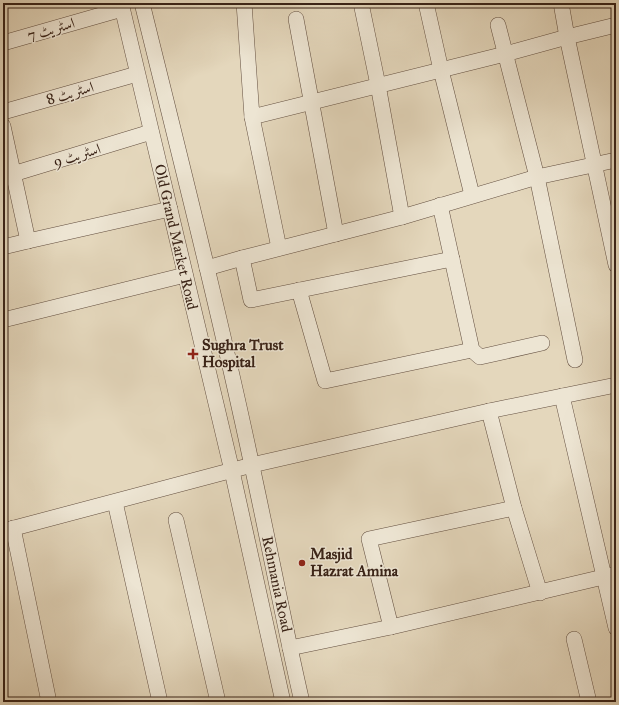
<svg xmlns="http://www.w3.org/2000/svg" width="619" height="705" font-family="'IM FELL Great Primer',Amiri,serif">
	<style>
		.lines { fill: none; stroke-linecap: round; stroke-linejoin: round }
		.minor-casing { stroke: #634f40; stroke-width: 16 }
		.minor { stroke: #ede5d3; stroke-width: 15 }
		.poi-dot { fill: #8f2418; stroke: #ede5d3; stroke-width: 1.5 }
		.labels { text-anchor: middle; stroke-width: 3; stroke-linejoin: round; paint-order: stroke }
		.street-label { font-size: 15px; fill: #382217; stroke: #ede5d3 }
		.poi-label { font-size: 15px; font-weight: bold; fill: #382217; stroke: #ede5d3; text-anchor: start }
	</style>
	<rect width="100%" height="100%" fill="#e4d7bc"/>
	<filter id="stains"><feTurbulence type="fractalNoise" baseFrequency=".005" numOctaves="4"/><feColorMatrix values="0 0 0 0 .2 0 0 0 0 .09 0 0 0 0 .02 0 0 0 .5 -.17"/></filter>
	<radialGradient id="worn" r=".72"><stop offset=".6" stop-color="#630" stop-opacity="0"/><stop offset="1" stop-color="#630" stop-opacity=".3"/></radialGradient>
	<g class="lines">
		<g class="minor-casing">
			<g id="minor">
				<polyline points="121,3 232,471 283,702"/>
				<path d="M142,3C180,157 219,311 252,466C269,544 284,624 302,702"/>
				<polyline points="244,3 252,117 505,54 567,37 616,265"/>
				<polyline points="361,3 378,85 402,217"/>
				<polyline points="426,3 441,70 472,195"/>
				<polyline points="561,3 567,37 616,25"/>
				<polyline points="296,19 336,234"/>
				<polyline points="498,25 537,177 575,360"/>
				<polyline points="3,43 122,9"/>
				<polyline points="3,112 137,74"/>
				<polyline points="252,117 279,248"/>
				<polyline points="3,126 28,241 3,247"/>
				<polyline points="3,177 151,132"/>
				<polyline points="440,205 472,350 480,357 542,343"/>
				<polyline points="28,241 170,209"/>
				<polyline points="242,258 251,300 452,259"/>
				<polyline points="207,268 242,258 402,217 537,177 616,160"/>
				<polyline points="299,290 325,381 472,350"/>
				<polyline points="3,320 185,275"/>
				<polyline points="562,396 616,628"/>
				<polyline points="489,411 514,508 540,593"/>
				<polyline points="115,502 160,702"/>
				<polyline points="176,520 218,702"/>
				<polyline points="13,528 49,702"/>
				<polyline points="3,531 252,465 489,411 616,385"/>
				<polyline points="391,627 369,539 514,508"/>
				<polyline points="574,639 589,702"/>
				<polyline points="290,648 391,627 616,574"/>
			</g>
		</g>
		<use href="#minor" class="minor"/>
	</g>
	<g class="poi-dot">
		<path d="M191 348h4v4h4v4h-4v4h-4v-4h-4v-4h4z"/>
		<circle cx="302" cy="563" r="4"/>
	</g>
	<g class="labels">
		<g class="street-label">
			<text transform="translate(51 29) rotate(-16)" y="5">اسٹریٹ 7</text>
			<text transform="translate(70 93) rotate(-16)" y="5">اسٹریٹ 8</text>
			<text transform="translate(77 155) rotate(-17)" y="5">اسٹریٹ 9</text>
			<text transform="translate(176 237) rotate(77)" y="5">Old Grand Market Road</text>
			<text transform="translate(277 584) rotate(78)" y="5">Rehmania Road</text>
		</g>
		<g class="poi-label">
			<text x="202" y="350">Sughra Trust<tspan x="202" dy="17">Hospital</tspan></text>
			<text x="310" y="559">Masjid<tspan x="310" dy="17">Hazrat Amina</tspan></text>
		</g>
	</g>
	<rect width="619" height="705" fill="none" stroke="#e4d7bc" stroke-width="16"/>
	<rect x="4" y="4" width="611" height="697" fill="none" stroke="#382217" stroke-width="2"/>
	<rect x="8" y="8" width="603" height="689" fill="none" stroke="#382217"/>
	<rect width="100%" height="100%" filter="url(#stains)"/>
	<rect width="100%" height="100%" fill="url(#worn)"/>
</svg>
